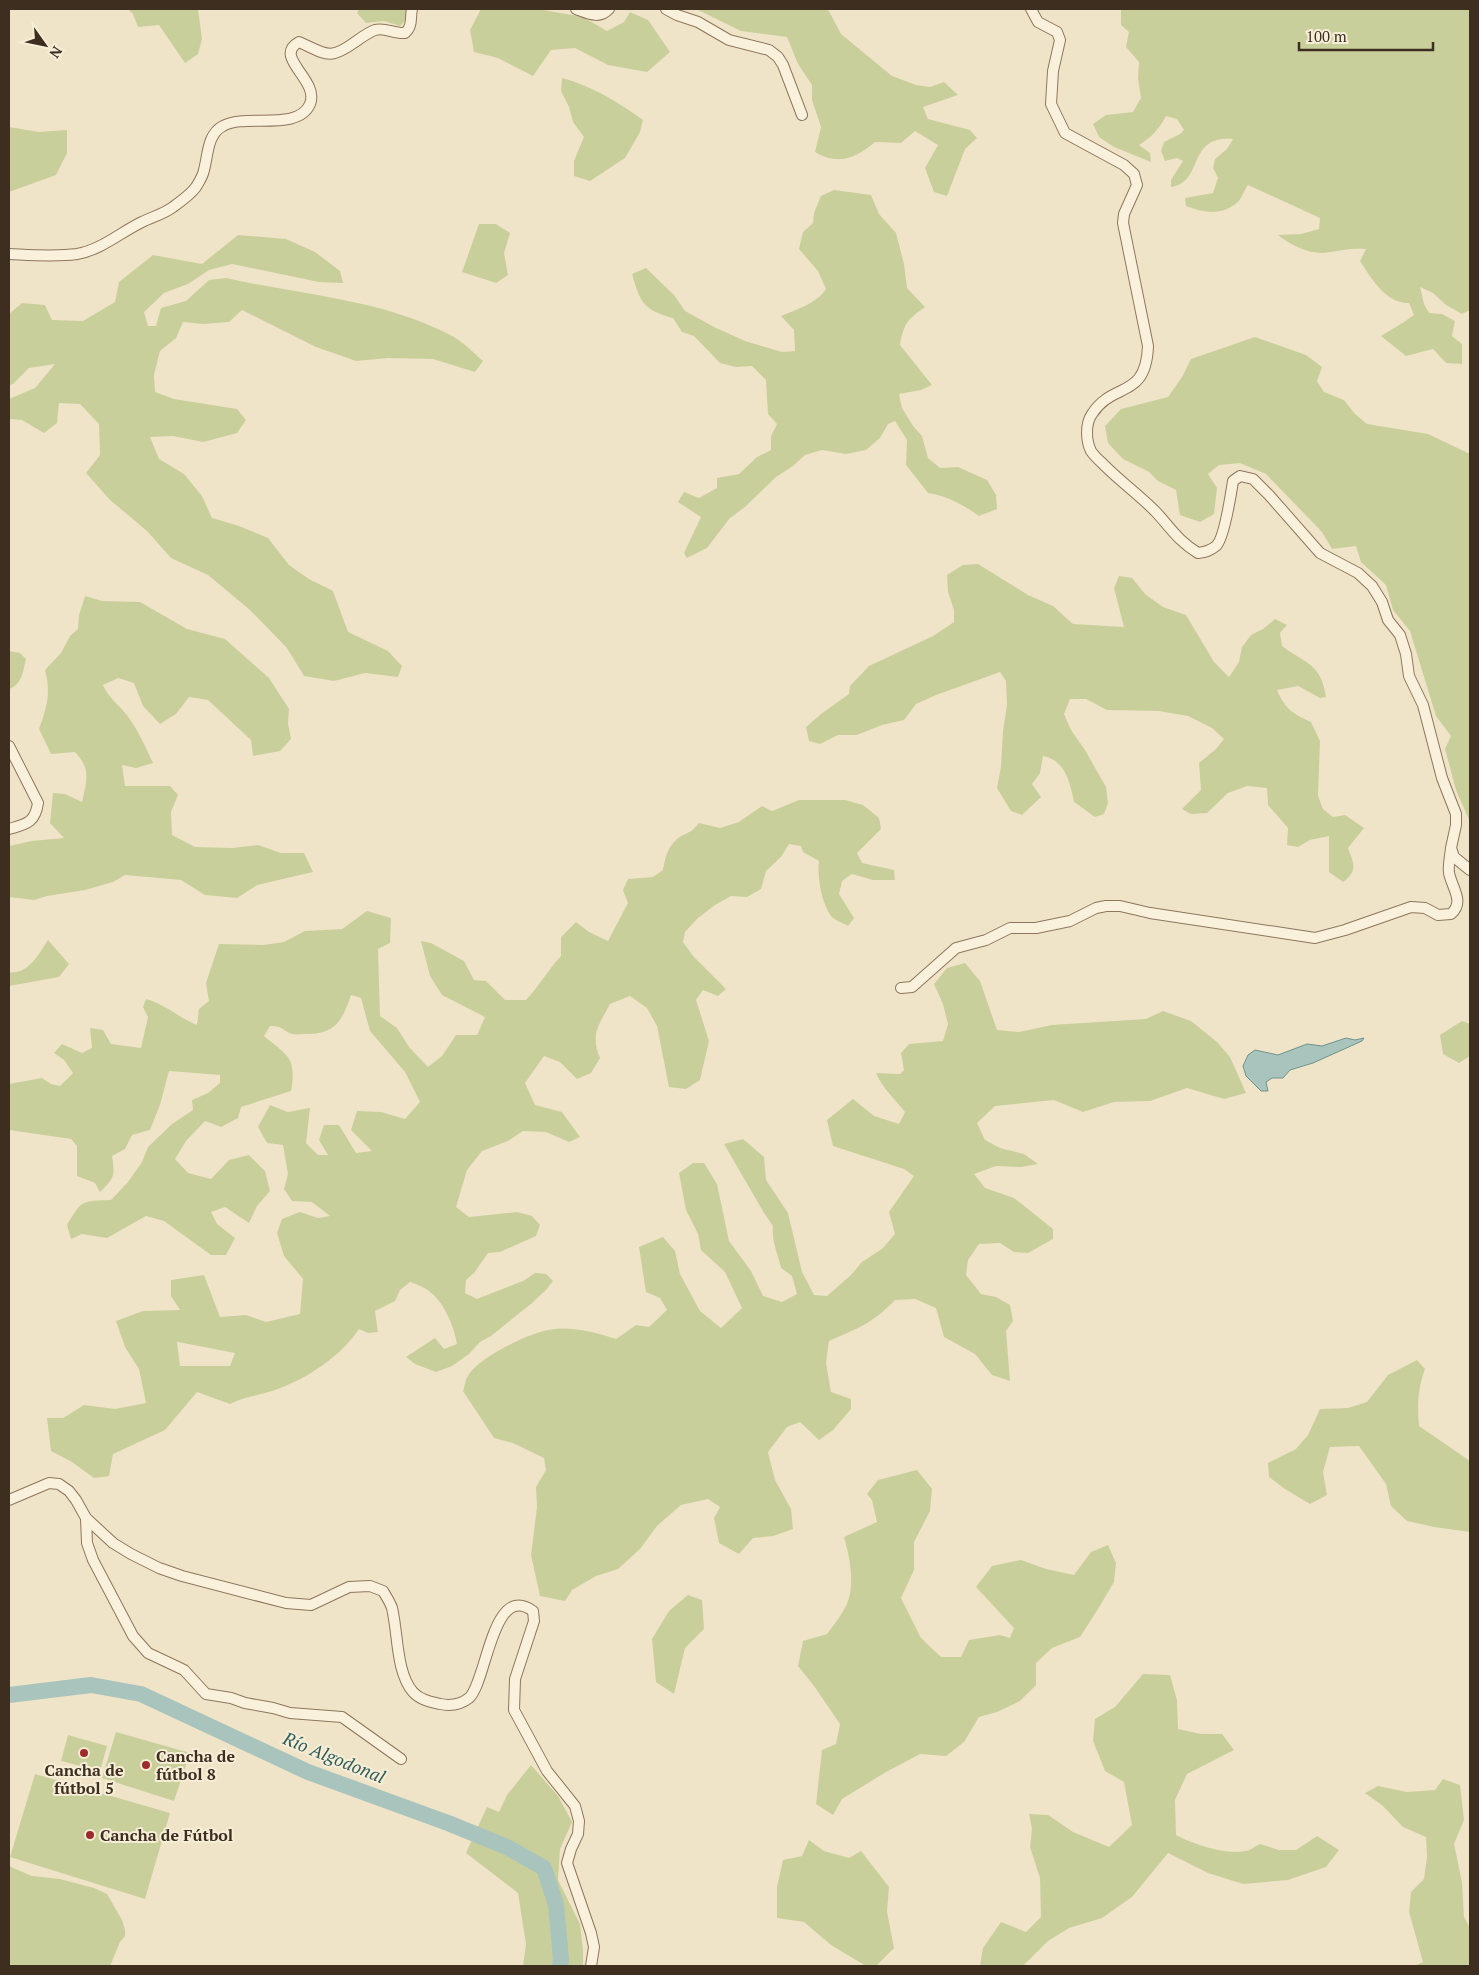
<svg xmlns="http://www.w3.org/2000/svg" width="1479" height="1975" font-family="'PT Serif',serif">
	<style>
		.green { fill: #c9cf9b; fill-rule: evenodd }
		.water { fill: #a9c4bc; stroke: #6f938a }
		.lines { fill: none; stroke-linecap: round; stroke-linejoin: round }
		.river { stroke: #a9c4bc; stroke-width: 16 }
		.minor-casing { stroke: #8d765c; stroke-width: 12 }
		.minor { stroke: #faf1dc; stroke-width: 10 }
		.poi-dot { fill: #9e2a2b; stroke: #f7eed8; stroke-width: 2 }
		.labels { text-anchor: middle; stroke-width: 4; stroke-linejoin: round; paint-order: stroke }
		.poi-label { font-size: 16px; font-weight: bold; fill: #3d2e20; stroke: #f7eed8; text-anchor: start }
		.water-label { font-size: 18px; font-style: italic; fill: #2f5d5a; stroke: #f7eed8 }
	</style>
	<rect width="100%" height="100%" fill="#f0e4c8"/>
	<g class="green">
		<polygon points="128,9 198,9 202,39 198,54 185,63 159,25 138,27 133,14"/>
		<polygon points="359,9 409,9 405,21 400,26 384,21 366,23 357,13"/>
		<polygon points="481,9 538,9 583,17 607,31 624,22 630,12 648,20 670,52 647,72 608,65 575,48 551,50 533,76 498,58 474,52 470,30"/>
		<path d="M696,9H826L829,11L841,34L892,76L916,85L930,87L944,82L958,95L923,107L928,119L970,130L977,138L965,149L947,196L934,192L925,168L938,145L915,131L901,143L875,142C856,158 838,166 815,152L821,127L812,100V85L798,64L787,37L741,31Z"/>
		<path d="M1121,9H1470V310L1462,314L1446,305L1433,293L1420,287L1424,304L1429,313L1442,314L1455,321L1452,336L1462,344V364L1446,363L1433,349L1406,356L1381,336L1404,322L1414,315L1409,303C1385,303 1372,279 1360,261L1366,249C1350,248 1346,250 1330,252C1312,256 1292,246 1278,235L1301,234L1319,229L1320,218L1248,185C1244,190 1242,198 1238,202C1222,216 1204,213 1186,206L1185,198L1213,193L1218,178L1213,168L1215,159L1227,149L1233,139C1186,135 1205,182 1171,187V180L1183,161L1177,158L1165,161L1161,151L1164,142L1180,134L1184,130L1177,119L1166,116C1159,129 1152,137 1139,145L1150,153L1151,162L1114,147L1099,137L1093,124L1106,115L1133,112L1141,98L1138,78L1139,62L1126,47L1129,32L1121,25Z"/>
		<path d="M562,78C592,86 618,102 643,120L640,132L625,158L590,181L574,176V161L584,137L573,122L569,107L561,91Z"/>
		<polygon points="9,127 39,132 67,130 67,153 56,175 9,192"/>
		<path d="M834,190L871,195L879,214L896,233L904,264L907,288L925,307C908,319 904,323 900,345L932,385L921,390L899,394L902,408L913,426L922,436L928,458L940,468L958,467L987,480L996,495L997,509L979,516C963,505 948,496 928,493L906,465L907,440L895,421L888,424L880,438L866,450L846,454L822,450L805,455L793,466L776,477L745,507L730,518L707,548L687,558L684,553L701,517L678,502L684,492L699,498L717,488V478L739,474L757,457L771,450V436L777,424L768,414L766,380L752,366L736,367L720,363L694,336L682,332L673,318C643,310 640,302 632,274L646,268L674,295L685,311L714,327L745,341L782,352L795,351L794,330L781,316C797,309 816,304 826,289L818,271L799,249L803,232L813,223L814,213L821,196Z"/>
		<polygon points="479,224 496,224 510,233 504,253 508,275 496,283 462,272"/>
		<path d="M238,235L286,239L315,252L340,271L343,283L319,282L232,264L209,270L188,284L164,293L144,312L148,326H156L161,308L186,301L209,280L226,278C301,295 384,299 454,337C464,343 474,353 483,361L475,372L433,359L388,358L356,361L316,347L242,310L229,322L203,324L183,322L176,338L160,351L154,375L155,392L174,399L237,409L246,420L237,433L203,442L173,436L150,437L159,459L184,474L202,496L212,518L239,526L268,538L289,565L309,579L333,591L348,632L388,651L402,666L398,677L365,673L334,681L304,676L287,648L250,610L208,575L171,558L147,531L110,500L86,473L100,455L99,424L80,404L59,403L57,423L44,433L22,420L9,419V399L35,388L55,364L29,368L13,384L9,385V314L22,303L45,305L52,320L83,321L115,302L119,282L153,255L202,264Z"/>
		<polygon points="1255,337 1306,355 1322,367 1317,381 1324,392 1344,400 1355,414 1367,424 1428,434 1470,454 1470,822 1456,790 1445,749 1451,736 1436,716 1410,631 1393,610 1386,585 1361,562 1356,546 1332,549 1322,532 1266,474 1240,463 1219,465 1208,474 1217,488 1214,514 1200,522 1180,515 1176,490 1158,481 1149,472 1123,459 1108,443 1105,426 1121,409 1168,397 1182,377 1191,359"/>
		<path d="M978,564L1028,595L1053,606L1073,624L1124,627L1114,588L1119,576L1132,578L1145,594L1163,607L1186,615L1214,662L1229,677L1239,662L1242,647L1251,635L1263,629L1275,619L1287,625L1280,633L1282,646C1306,664 1321,663 1326,697L1320,698L1298,686L1277,690C1285,709 1293,714 1311,722L1320,741L1318,796L1323,809L1333,817L1345,815L1364,828L1348,848C1354,864 1358,871 1343,882L1329,872V836L1310,840L1298,847L1287,845L1288,828L1268,805L1267,788L1247,786L1228,793L1207,813L1191,814L1182,809L1201,790L1199,763L1216,749L1224,739L1212,728L1188,716L1159,711L1107,710L1086,699H1070L1064,714L1071,730L1085,750L1106,787L1108,803L1104,814L1095,817L1074,802C1070,782 1065,760 1043,756L1040,773L1032,784L1041,797L1022,815L1011,811L997,788L1001,767L1003,731L1007,705L1006,681L1000,672L936,695L916,704L904,720L882,725L857,735H838L820,744L809,741L806,727L821,714L849,694L850,686L869,666L933,636L954,622V610L948,592L947,575L963,565Z"/>
		<path d="M85,596L102,601L140,602L187,629L225,639L269,678L289,709L288,723L291,739L280,751L253,756L251,740L208,700L189,697L176,714L160,724L143,706L134,683L118,678L103,685C109,699 121,706 129,718C139,732 146,748 153,763L136,768L122,765L125,786H170L178,795L171,812L172,835L195,847L232,848L258,845L281,853H304L313,872L257,885L237,898L205,895L181,880L125,875L113,882L85,890L47,896L34,900L9,897V846L32,841L64,838L50,823L53,793L65,794L82,802C87,780 91,769 75,752L51,754L39,729C47,707 51,693 45,670L61,653L70,636L78,629L79,615Z"/>
		<path d="M9,651L20,653L26,659C23,671 22,685 9,689Z"/>
		<path d="M799,800H845L863,805L879,818L881,829L857,853L862,863L894,870L895,880H873L852,874L842,881L839,894L854,918L848,926C843,923 834,920 831,916C821,902 817,876 819,861L803,852L801,846L789,844L781,857L766,871L761,889L747,897L731,896L715,905L698,918L685,932L683,942L694,957L726,989L718,996L703,990L696,1000L709,1041L700,1080L686,1089L669,1087L657,1026L647,1008L630,996L610,1004C599,1025 590,1034 600,1058L591,1073L577,1079L560,1062L544,1056L525,1083L535,1105L562,1112L580,1137L569,1142L546,1132L523,1131L508,1141L482,1151L467,1170L456,1207L469,1217L517,1212L532,1216L540,1225L536,1236L500,1252L488,1253L474,1273L466,1280L465,1293L477,1299L523,1281L535,1273L546,1274L553,1281L546,1290L532,1303L491,1336L480,1342L469,1354L452,1366L436,1372L415,1364L406,1357L435,1338L444,1349L457,1344C454,1326 444,1302 429,1291C424,1287 416,1284 410,1282L400,1290L395,1301L375,1311L378,1332L368,1333L359,1329C341,1356 307,1379 275,1390C258,1396 248,1395 230,1404L197,1392L165,1430L113,1454L109,1476L94,1478L72,1462L51,1451L47,1418H63L84,1405L115,1409L146,1403L139,1369L125,1347L116,1321L143,1311L180,1310L171,1296V1280L204,1275L220,1317L246,1315L266,1322L300,1314L303,1279L284,1256L277,1233L282,1219L300,1212L318,1218L330,1216L312,1202L292,1201L284,1189L288,1174L283,1145L267,1143L258,1127L270,1105L288,1112L310,1108L306,1143L318,1155H328L319,1140L324,1125H339L356,1153L372,1151L351,1130L357,1111L381,1112L405,1119L420,1102L405,1072L370,1031L361,998L351,995C343,1019 336,1034 308,1034C303,1034 296,1035 292,1034C281,1030 283,1026 270,1026L264,1036C271,1042 281,1049 286,1055C295,1064 293,1080 291,1091L241,1107L238,1118L221,1127L205,1121L186,1141L175,1159L188,1173L211,1179L229,1160L249,1155L265,1171L270,1191L257,1206L249,1223L225,1207L211,1212L217,1224L235,1238L226,1255H211L164,1221L146,1216L107,1238L82,1234L71,1239L67,1225C82,1200 81,1201 111,1200L128,1182L142,1162L148,1147L172,1124L193,1110L192,1100L208,1093L220,1083V1075L169,1071L160,1105L150,1130L132,1135L125,1149L112,1156C115,1175 115,1178 100,1192L95,1183L77,1176V1146L71,1139L9,1130V1084L42,1078L51,1084L60,1086L73,1073L64,1060L54,1053L62,1044L82,1053L92,1048L90,1028L103,1030L111,1044L141,1048L148,1017L143,1007L146,999C165,1004 179,1018 197,1025L199,1009L209,1001L206,983L219,944L263,945L284,942L305,931L342,929L367,911L391,918L390,943L378,949L380,1016L397,1028L409,1047L428,1067L442,1056L456,1035H477L485,1017L442,995L430,976L421,941L431,943L464,961L474,980L486,981L505,1000H526C539,986 548,970 561,956V937L576,922L589,932L608,941L628,903L623,890L628,879L653,877L663,870C665,859 667,848 676,840C685,832 690,835 699,823L720,828L739,822L762,806L772,811ZM177,1342H178L235,1353L230,1366H180Z"/>
		<path d="M48,940L69,964L59,977L9,986V972C28,975 39,954 48,940Z"/>
		<path d="M965,963L980,981L997,1030L1019,1032L1052,1025L1146,1019L1163,1011L1191,1021L1217,1042L1230,1057L1246,1093L1224,1099L1187,1088L1150,1101L1114,1102L1083,1112L1054,1100L995,1106L977,1123L985,1140L1000,1148L1024,1154L1038,1164L1021,1167L996,1166L974,1174L985,1188L1014,1198L1053,1229V1239L1028,1253L1014,1252L1000,1243L979,1244L968,1260L966,1275L981,1294L996,1297L1010,1305L1013,1321L1006,1331L1010,1381L992,1375L975,1354L944,1337L936,1308L915,1299L895,1300C872,1324 858,1328 829,1341L826,1363L831,1392L851,1399V1409L833,1430L819,1440L800,1422L787,1427L768,1452L775,1480L791,1509L793,1529L773,1536L753,1538L739,1554L719,1543L714,1518L720,1507L708,1499L681,1505L657,1526L640,1549L618,1569L596,1576L572,1590L565,1601L540,1596L531,1555L537,1507L536,1487L546,1470L544,1458L513,1443L494,1438L463,1391C465,1386 465,1380 468,1376C478,1357 534,1330 555,1329C577,1327 596,1333 616,1339L636,1325L649,1327L667,1310L660,1298L646,1292L639,1247L663,1237L675,1251L680,1274L700,1311L721,1328L742,1308L725,1272L701,1250L698,1234L686,1210L679,1173L693,1163H704L717,1184L729,1241L751,1271L763,1296L782,1302L797,1294L792,1276L781,1268C778,1254 771,1240 773,1226L764,1213L724,1144L743,1139L764,1157L766,1180L788,1213L802,1272L814,1295L827,1296L851,1275L862,1262L883,1248L895,1234L889,1212L914,1176L904,1169L833,1146L827,1120L853,1099L874,1116L899,1124L905,1112C895,1099 882,1088 876,1073L900,1074L904,1070L901,1053L909,1044L943,1041L948,1024L943,1004L934,984L947,968Z"/>
		<polygon points="1462,1021 1470,1024 1470,1056 1459,1063 1443,1054 1440,1035"/>
		<path d="M1417,1360L1425,1369C1418,1388 1417,1405 1419,1426L1470,1461V1532L1434,1527L1407,1521L1391,1506L1386,1484L1359,1446L1330,1447L1323,1472L1327,1495L1310,1504L1285,1489L1269,1477L1268,1463L1296,1449L1308,1435L1320,1409L1348,1408L1367,1402L1388,1375Z"/>
		<path d="M917,1470L932,1489L930,1511L914,1542V1570L901,1598L921,1638L941,1657H961L969,1640L1000,1635L1010,1638L1014,1628L976,1587L992,1566L1021,1560L1046,1569L1074,1575L1091,1552L1108,1545L1116,1563L1114,1582L1098,1609L1080,1637L1052,1648L1036,1663V1685L1020,1701L997,1712L979,1717L964,1742L946,1756L920,1754L886,1772L842,1799L833,1815L816,1804L822,1750L836,1744L840,1724L814,1686L798,1666L803,1641L827,1634C833,1626 840,1617 845,1608C856,1588 850,1558 844,1537L877,1522L872,1500L867,1494L878,1480Z"/>
		<polygon points="688,1595 702,1600 704,1629 685,1648 674,1694 656,1682 652,1639 669,1611"/>
		<path d="M1143,1674L1170,1675L1177,1700L1178,1729L1201,1734H1222L1234,1750L1187,1774L1175,1800L1176,1835C1193,1844 1225,1855 1245,1851C1250,1851 1255,1846 1260,1844L1279,1850H1296L1317,1836L1339,1850L1326,1867L1288,1880L1243,1884L1208,1873L1168,1853L1132,1897L1102,1918L1069,1928L1048,1941L1023,1966H980L983,1948L1001,1922L1026,1932L1041,1917L1040,1878L1030,1847L1032,1829L1029,1814L1048,1815L1073,1832L1109,1847L1132,1825L1124,1782L1105,1771L1093,1741L1095,1719L1115,1707Z"/>
		<polygon points="116,1732 190,1753 174,1801 102,1778"/>
		<polygon points="68,1735 107,1746 100,1771 61,1761"/>
		<polygon points="531,1765 558,1796 572,1822 560,1849 558,1880 580,1924 583,1950 583,1966 523,1966 526,1944 518,1893 466,1853 487,1807 499,1812 507,1795"/>
		<polygon points="35,1774 170,1813 145,1899 10,1857"/>
		<polygon points="1443,1779 1460,1785 1464,1820 1454,1844 1462,1882 1464,1917 1470,1928 1470,1966 1414,1966 1423,1962 1409,1912 1411,1892 1424,1879 1427,1857 1426,1837 1403,1827 1383,1806 1365,1793 1378,1786 1407,1792 1435,1790"/>
		<polygon points="809,1840 824,1851 849,1858 861,1851 889,1887 887,1912 894,1948 876,1966 866,1966 831,1945 804,1922 777,1918 777,1887 783,1860 802,1856"/>
		<polygon points="9,1864 11,1867 32,1876 60,1879 94,1888 107,1894 122,1920 125,1930 125,1936 120,1942 110,1966 9,1966"/>
	</g>
	<polygon class="water" points="1346,1038 1355,1040 1364,1038 1362,1041 1313,1063 1290,1070 1283,1078 1272,1078 1266,1082 1268,1091 1261,1091 1246,1076 1243,1066 1248,1055 1255,1050 1278,1055 1307,1044 1322,1046"/>
	<g class="lines">
		<polyline class="river" points="9,1695 91,1685 141,1694 308,1772 448,1823 507,1847 544,1868 556,1905 561,1959 560,1966"/>
		<g class="minor-casing">
			<g id="minor">
				<path d="M576,9C587,13 599,20 609,9"/>
				<polyline points="666,9 677,15 698,22 729,40 769,50 778,57 783,65 802,115"/>
				<path d="M1031,9L1038,22L1057,32L1060,40L1053,71L1051,104L1065,133L1124,165L1134,174L1137,185L1124,214L1123,223L1148,346C1146,400 1113,381 1092,414C1085,424 1086,441 1091,451C1094,456 1100,461 1104,465C1120,481 1139,495 1155,511C1170,527 1178,541 1198,553C1205,552 1210,551 1216,546C1224,539 1231,494 1233,481L1240,476L1253,479L1269,495L1320,553L1358,573L1372,586L1382,602L1388,620L1400,635L1406,654L1409,676L1423,705L1442,778L1456,814V825L1451,848L1454,857L1470,870"/>
				<path d="M9,254C31,255 55,257 77,254C101,250 121,232 142,222C152,217 164,214 173,207C180,202 191,194 196,187C199,182 203,176 204,170C208,156 207,134 223,126C246,113 298,132 310,104C320,80 272,57 299,42C326,54 329,61 355,42C361,38 367,33 375,30C385,27 394,34 405,33C413,26 410,18 412,9"/>
				<path d="M9,746L38,803C35,823 26,824 9,829"/>
				<path d="M901,988L912,987L956,948L986,940L1010,928H1036L1070,921L1096,908L1106,906H1120L1150,913L1315,938L1345,930L1411,907L1425,908L1438,915L1451,914C1465,902 1452,888 1449,873C1448,866 1450,856 1451,849"/>
				<path d="M9,1500L49,1483L59,1484L69,1491L76,1500L86,1518L113,1543L131,1554L159,1568L182,1576L286,1603L311,1605L349,1587L370,1586L383,1591C386,1596 390,1602 392,1608C398,1632 396,1673 413,1692C420,1700 431,1702 440,1704C450,1706 460,1705 469,1698C487,1682 492,1581 533,1611L534,1621L515,1679L514,1710L547,1771L575,1806L579,1821L578,1834L571,1849L567,1863L591,1933L594,1947L591,1966"/>
				<polyline points="86,1518 87,1543 93,1560 133,1636 148,1653 184,1670 206,1694 231,1698 245,1703 273,1708 290,1713 342,1717 401,1759"/>
			</g>
		</g>
		<use href="#minor" class="minor"/>
	</g>
	<g class="poi-dot">
		<circle cx="84" cy="1753" r="5"/>
		<circle cx="146" cy="1765" r="5"/>
		<circle cx="90" cy="1835" r="5"/>
	</g>
	<g class="labels">
		<g class="poi-label">
			<text x="156" y="1762">Cancha de<tspan x="156" dy="18">fútbol 8</tspan></text>
			<text x="84" y="1776" text-anchor="middle">Cancha de<tspan x="84" dy="18">fútbol 5</tspan></text>
			<text x="100" y="1841">Cancha de Fútbol</text>
		</g>
		<g class="water-label">
			<text transform="translate(334 1758) rotate(22)" y="6">Río Algodonal</text>
		</g>
	</g>
	<rect width="1479" height="1975" fill="none" stroke="#3d2e20" stroke-width="20"/>
	<g transform="translate(45 45) rotate(123)" stroke="#f7eed8" stroke-width="4" paint-order="stroke">
	<path d="M0-4L9 19L0 12L-9 19Z" fill="#3d2e20"/>
	<text y="-8" font-size="14" font-weight="bold" text-anchor="middle" fill="#3d2e20">N</text>
	</g>
	<path d="M1299 42v8h134v-8" fill="none" stroke="#3d2e20" stroke-width="2.5"/>
	<text x="1306" y="42" font-size="15" fill="#3d2e20" stroke="#f7eed8" stroke-width="4" paint-order="stroke">100 m</text>
</svg>
